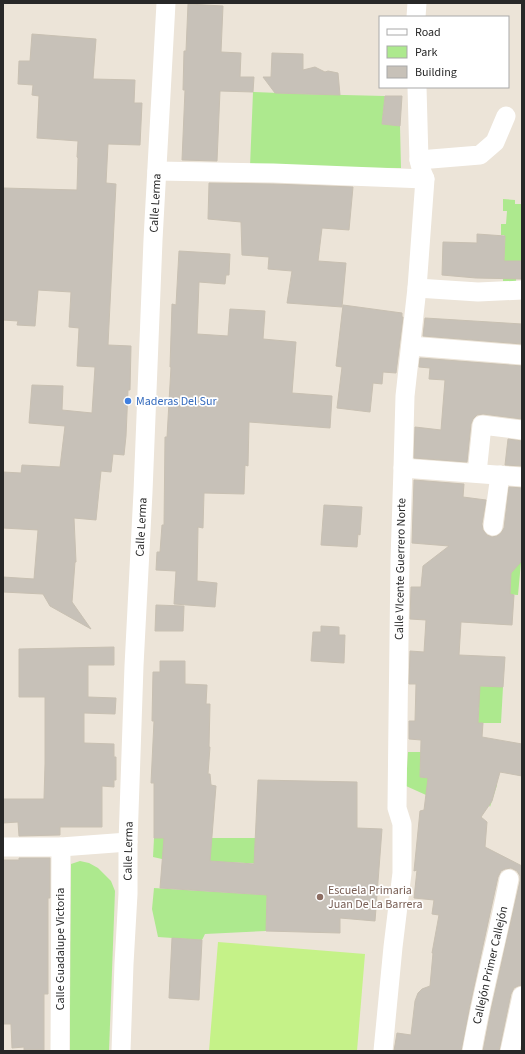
<svg xmlns="http://www.w3.org/2000/svg" width="525" height="1054" font-family="'Source Sans 3',sans-serif">
	<style>
		.green { fill: #ade98e }
		.pitch { fill: #c5f288 }
		.building { fill: #c7c1b8; stroke: #c8c0b2 }
		.lines { fill: none; stroke-linecap: round; stroke-linejoin: round }
		.minor { stroke: #fff; stroke-width: 19 }
		.shop-dot { fill: #3f7fe0; stroke: #fff; stroke-width: 1.5 }
		.education-dot { fill: #8d6e63; stroke: #fff; stroke-width: 1.5 }
		.labels { text-anchor: middle; stroke-width: 3.5; stroke-linejoin: round; paint-order: stroke }
		.street-label { font-size: 12px; fill: #282828; stroke: #fff }
		.shop-label { font-size: 12px; fill: #366cbe; stroke: #fff; text-anchor: start }
		.education-label { font-size: 12px; fill: #785e54; stroke: #fff; text-anchor: start }
	</style>
	<rect width="100%" height="100%" fill="#ece4d8"/>
	<g class="green">
		<polygon points="253,92 303,94 385,96 382,124 400,126 401,168 250,167"/>
		<polygon points="503,199 515,200 515,204 522,204 522,261 517,261 516,282 503,281 505,237 504,235 501,235 501,224 506,224 507,211 503,211"/>
		<polygon points="512,561 521,562 518,595 494,593"/>
		<polygon points="455,685 503,687 501,723 478,723 479,708"/>
		<polygon points="408,752 421,752 420,777 488,783 497,785 490,807 489,805 426,795 406,786"/>
		<polygon points="154,838 267,838 266,864 162,859 153,857"/>
		<polygon points="80,861 89,863 98,868 111,881 115,891 109,1051 70,1051 70,1009 71,864"/>
		<polygon points="154,888 267,895 266,931 205,934 202,940 158,937 152,909"/>
	</g>
	<polygon class="pitch" points="218,942 365,954 357,1051 209,1051"/>
	<g class="building">
		<polygon points="188,4 223,6 221,52 241,53 240,77 254,77 253,92 220,91 217,161 182,160 185,90 183,90 184,51 186,51"/>
		<polygon points="32,34 96,39 93,79 135,80 134,103 142,103 140,145 108,144 106,183 116,184 108,345 131,346 130,390 128,390 126,436 124,455 113,454 111,472 101,471 96,520 74,518 76,562 75,562 72,602 91,629 50,606 43,594 3,592 3,577 34,579 38,530 3,528 3,472 21,473 22,465 60,467 65,426 29,423 32,385 63,386 62,410 92,413 95,367 77,366 79,328 69,327 71,292 38,290 35,326 17,325 18,321 3,320 3,188 77,190 78,158 77,157 78,141 37,138 39,96 32,95 33,85 18,84 19,61 30,61"/>
		<polygon points="272,53 303,54 303,70 315,67 325,72 328,71 338,73 340,95 275,93 263,77 271,77"/>
		<polygon points="385,96 402,96 400,126 382,124"/>
		<polygon points="209,183 273,184 353,187 349,230 322,228 318,261 346,263 342,307 287,303 292,271 268,269 269,257 242,255 241,222 208,219"/>
		<polygon points="477,234 505,236 504,261 522,261 522,279 476,278 442,275 443,242 477,243"/>
		<polygon points="179,251 230,254 229,275 226,275 225,284 199,282 197,334 228,336 230,309 265,311 263,339 296,342 292,393 332,396 330,428 249,422 248,466 245,465 244,494 204,493 203,528 198,527 197,581 217,583 215,607 174,604 176,571 156,570 157,552 160,552 162,525 164,525 165,437 167,437 171,367 170,367 172,304 176,305"/>
		<polygon points="343,305 402,313 402,317 403,317 396,373 383,372 382,384 373,383 370,412 337,408 342,367 336,366"/>
		<polygon points="425,318 522,324 522,344 423,336"/>
		<polygon points="420,358 522,366 522,419 483,414 477,415 473,419 471,424 467,462 414,458 415,427 441,430 445,380 429,379 430,368 419,367"/>
		<polygon points="508,439 522,441 522,466 505,465"/>
		<polygon points="414,480 464,484 463,497 486,500 482,524 483,530 487,535 492,537 497,536 501,533 504,528 509,487 522,488 522,559 520,563 511,573 510,594 514,595 512,625 461,622 459,655 505,657 503,687 480,686 478,723 483,723 482,737 522,744 522,776 500,772 492,801 481,817 487,822 485,847 522,866 522,985 518,986 514,988 511,994 499,1051 483,1051 491,1010 520,881 520,876 517,871 511,868 505,869 501,871 498,877 470,1005 461,1051 394,1051 397,1033 411,1035 415,1001 418,993 422,989 430,986 433,953 432,953 439,915 432,914 434,900 414,898 417,870 414,871 420,811 424,810 428,778 420,777 421,740 409,739 409,721 415,721 416,684 409,684 410,651 424,652 426,620 410,619 411,587 421,587 423,566 449,546 412,543"/>
		<polygon points="324,505 362,507 360,535 358,534 357,547 321,545"/>
		<polygon points="156,605 184,606 183,631 155,631"/>
		<polygon points="321,626 339,627 339,635 345,635 344,663 311,661 313,632 321,632"/>
		<polygon points="114,647 114,665 88,665 88,697 116,698 115,714 84,713 84,743 114,744 114,757 116,757 116,780 114,780 114,787 102,786 102,827 60,827 60,835 19,836 18,822 3,823 3,799 44,799 45,764 45,697 19,697 19,649"/>
		<polygon points="160,661 185,661 185,684 207,685 206,704 210,704 209,747 210,747 208,774 210,774 211,785 216,786 210,861 254,864 258,780 357,782 357,828 382,829 375,921 340,918 340,933 266,931 267,895 160,888 164,838 154,838 154,783 151,783 154,721 152,721 153,672 160,672"/>
		<polygon points="19,858 50,858 50,898 48,898 48,994 44,994 44,1050 24,1050 24,1047 12,1048 11,1024 3,1024 3,860 19,860"/>
		<polygon points="172,938 202,940 199,1000 169,998"/>
	</g>
	<g class="lines">
		<g class="minor">
			<polyline points="416,17 417,3"/>
			<polyline points="419,160 480,155 495,142 506,116"/>
			<polyline points="157,171 273,173 425,179"/>
			<polyline points="417,288 478,292 522,290"/>
			<polyline points="411,346 522,355"/>
			<polyline points="403,468 522,477"/>
			<polyline points="477,473 482,425 522,430"/>
			<polyline points="493,526 500,475"/>
			<polyline points="3,847 61,847 128,842"/>
			<polyline points="60,1051 61,847"/>
			<polyline points="121,1051 124,964 128,894 128,842 134,666 143,492 153,240 166,3"/>
			<polyline points="383,1051 393,947 402,873 402,824 397,808 398,720 400,560 403,468 405,396 417,288 425,179 422,172 419,160 417,87"/>
			<path d="M472,1051C482,993 498,936 509,879"/>
			<polyline points="510,1051 522,996"/>
		</g>
	</g>
	<circle class="shop-dot" cx="128" cy="401" r="4"/>
	<circle class="education-dot" cx="320" cy="897" r="4"/>
	<g class="labels">
		<g class="street-label">
			<text transform="translate(155 203) rotate(-87)" y="4">Calle Lerma</text>
			<text transform="translate(141 527) rotate(-87)" y="4">Calle Lerma</text>
			<text transform="translate(400 569) rotate(-89)" y="4">Calle VIcente Guerrero Norte</text>
			<text transform="translate(128 851) rotate(-89)" y="4">Calle Lerma</text>
			<text transform="translate(60 949) rotate(-90)" y="4">Calle Guadalupe Victoria</text>
			<text transform="translate(490 965) rotate(-77)" y="4">Callejón Primer Callejón</text>
		</g>
		<g class="shop-label">
			<text x="136" y="405">Maderas Del Sur</text>
		</g>
		<g class="education-label">
			<text x="328" y="894">Escuela Primaria<tspan x="328" dy="14">Juan De La Barrera</tspan></text>
		</g>
	</g>
	<rect width="525" height="1054" fill="none" stroke="#282828" stroke-width="8"/>
	<rect x="379" y="16" width="130" height="72" fill="#ffffff" stroke="#a9a9a9"/>
	<rect x="387" y="29" width="20" height="6" fill="#ffffff" stroke="#a9a9a9"/>
	<text x="415" y="36" font-size="12" fill="#282828">Road</text>
	<rect x="387" y="46" width="20" height="12" fill="#ade98e" stroke="#a9a9a9"/>
	<text x="415" y="56" font-size="12" fill="#282828">Park</text>
	<rect x="387" y="66" width="20" height="12" fill="#c7c1b8" stroke="#a9a9a9"/>
	<text x="415" y="76" font-size="12" fill="#282828">Building</text>
</svg>
